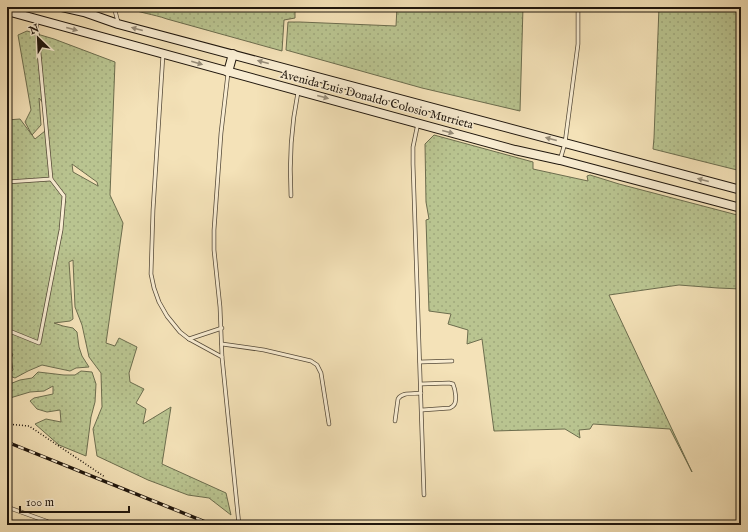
<svg xmlns="http://www.w3.org/2000/svg" width="748" height="532" font-family="'IM FELL English',serif">
	<style>
		.grass { fill: url(#grass-dots); stroke: #6c6d4e; fill-rule: evenodd }
		.lines { fill: none; stroke-linecap: round; stroke-linejoin: round }
		.lane-casing { stroke: #544938; stroke-width: 4.5 }
		.secondary-casing { stroke: #1f160d; stroke-width: 10 }
		.path { stroke: #1f160d; stroke-width: 1.5; stroke-dasharray: 1 2; stroke-linecap: butt }
		.lane { stroke: #f8ecd1; stroke-width: 3 }
		.secondary { stroke: #f8ecd1; stroke-width: 8 }
		.rail-casing { stroke: #1f160d; stroke-width: 3.5 }
		.rail { stroke: #f8ecd1; stroke-width: 2; stroke-dasharray: 6; stroke-linecap: butt }
		.oneway { fill: #968c79 }
		.labels { text-anchor: middle; stroke-width: 3; stroke-linejoin: round; paint-order: stroke }
		.street-label { font-size: 12px; fill: #1f160d; stroke: #f8ecd1 }
	</style>
	<defs>
		<pattern id="grass-dots" width="8" height="8" patternUnits="userSpaceOnUse"><rect width="8" height="8" fill="#b9c490"/><path d="M2 2h.1M6 6h.1" fill="none" stroke="#9fa87b" stroke-width="1.8" stroke-linecap="round"/></pattern>
	</defs>
	<rect width="100%" height="100%" fill="#f4e2b8"/>
	<filter id="stains"><feTurbulence type="fractalNoise" baseFrequency=".005" numOctaves="4"/><feColorMatrix values="0 0 0 0 .2 0 0 0 0 .09 0 0 0 0 .02 0 0 0 .5 -.17"/></filter>
	<radialGradient id="worn" r=".72"><stop offset=".6" stop-color="#630" stop-opacity="0"/><stop offset="1" stop-color="#630" stop-opacity=".3"/></radialGradient>
	<g class="grass">
		<path d="M126,7H295V18L284,20L282,51C244,40 205,30 167,19C153,14 139,13 126,7Z"/>
		<polygon points="397,7 523,7 520,111 422,88 286,50 288,22 300,22 396,26"/>
		<polygon points="659,7 741,7 741,171 653,149 654,138"/>
		<path d="M27,31L54,39L115,62L110,195L123,223L106,343L115,346L119,338L137,347L129,373L130,382L144,389L136,403L146,409L143,424L171,407L162,464L226,493L231,515L209,498L188,495L148,480L97,456L93,429L102,407L101,373L89,357L82,325L75,307L73,260L69,262L73,319L70,321L54,323L63,326L73,328L77,332L79,347L82,356L89,367L76,368L70,371L42,365L28,371L15,378L7,375L13,370L11,359L13,354L7,353V120L20,119L35,139L45,131L44,104L39,98L41,125L32,135L25,122L31,110L18,35ZM72,164L97,182L98,186L73,172Z"/>
		<polygon points="434,135 533,162 533,169 588,181 587,176 590,175 619,184 741,216 741,289 718,288 679,285 609,295 692,472 670,429 593,424 590,429 579,430 580,438 565,429 494,431 482,339 467,344 468,330 448,324 451,314 429,311 426,220 429,219 426,202 425,144"/>
		<polygon points="81,371 92,372 96,384 95,402 91,417 86,456 59,445 35,424 46,419 61,422 60,410 47,412 37,409 30,401 34,398 53,394 53,386 44,391 30,392 10,398 12,390 7,388 7,385 20,380 32,378 38,372 64,375 75,375"/>
	</g>
	<g class="lines">
		<g class="lane-casing">
			<g id="lane">
				<polyline points="114,7 118,22"/>
				<polyline points="163,54 153,210 151,274 154,288 159,302 167,316 180,332 189,339 222,357 220,307 214,250 214,230 221,133 228,73"/>
				<polyline points="418,123 413,147 413,164 424,495"/>
				<polyline points="560,160 565,143 578,44 578,7"/>
				<polyline points="7,182 51,179"/>
				<path d="M291,196C289,161 291,127 298,92"/>
				<polyline points="7,330 39,343 61,230 64,196 51,179 36,21"/>
				<polyline points="189,339 222,328"/>
				<polyline points="222,344 264,350 311,361 317,365 321,373 329,424"/>
				<polyline points="222,357 239,525"/>
				<polyline points="420,362 452,361"/>
				<path d="M421,384L449,383L453,384C455,389 458,402 453,406C452,407 451,407 450,408L422,410"/>
				<path d="M395,421L398,399C402,392 413,394 421,393"/>
				<polyline points="7,507 46,521 54,525"/>
			</g>
		</g>
		<g class="secondary-casing">
			<g id="secondary">
				<polyline points="62,7 84,12 118,24 741,190"/>
				<polyline points="7,11 515,150 560,160 741,208"/>
				<polyline points="228,72 233,54"/>
			</g>
		</g>
		<polyline class="path" points="7,424 29,426 105,477"/>
		<use href="#lane" class="lane"/>
		<use href="#secondary" class="secondary"/>
		<g class="rail-casing">
			<polyline id="rail" points="7,442 213,525"/>
		</g>
		<use href="#rail" class="rail"/>
	</g>
	<defs><path id="oneway-solid" d="M-6-.8H1V-3.2L6.5 0L1 3.2V.8H-6Z"/></defs>
	<g class="oneway">
		<use href="#oneway-solid" transform="translate(72 29) rotate(15)"/>
		<use href="#oneway-solid" transform="translate(137 29) rotate(-165)"/>
		<use href="#oneway-solid" transform="translate(263 62) rotate(-165)"/>
		<use href="#oneway-solid" transform="translate(197 63) rotate(16)"/>
		<use href="#oneway-solid" transform="translate(323 97) rotate(15)"/>
		<use href="#oneway-solid" transform="translate(448 132) rotate(15)"/>
		<use href="#oneway-solid" transform="translate(551 139) rotate(-165)"/>
		<use href="#oneway-solid" transform="translate(703 180) rotate(-165)"/>
	</g>
	<g class="labels">
		<g class="street-label">
			<text transform="translate(377 99) rotate(15)" y="4">Avenida Luis Donaldo Colosio Murrieta</text>
		</g>
	</g>
	<rect width="748" height="532" fill="none" stroke="#f4e2b8" stroke-width="24"/>
	<rect x="8" y="8" width="732" height="516" fill="none" stroke="#1f160d" stroke-width="2"/>
	<rect x="12" y="12" width="724" height="508" fill="none" stroke="#1f160d"/>
	<g transform="translate(38 38) rotate(336)" stroke="#f8ecd1" stroke-width="3" paint-order="stroke">
	<path d="M0-3L7 15L0 10L-7 15Z" fill="#1f160d"/>
	<text y="-6" font-size="11" font-weight="bold" text-anchor="middle" fill="#1f160d">N</text>
	</g>
	<path d="M20 506v6h109v-6" fill="none" stroke="#1f160d" stroke-width="2"/>
	<text x="26" y="506" font-size="12" fill="#1f160d" stroke="#f8ecd1" stroke-width="3" paint-order="stroke">100 m</text>
	<rect width="100%" height="100%" filter="url(#stains)"/>
	<rect width="100%" height="100%" fill="url(#worn)"/>
</svg>
